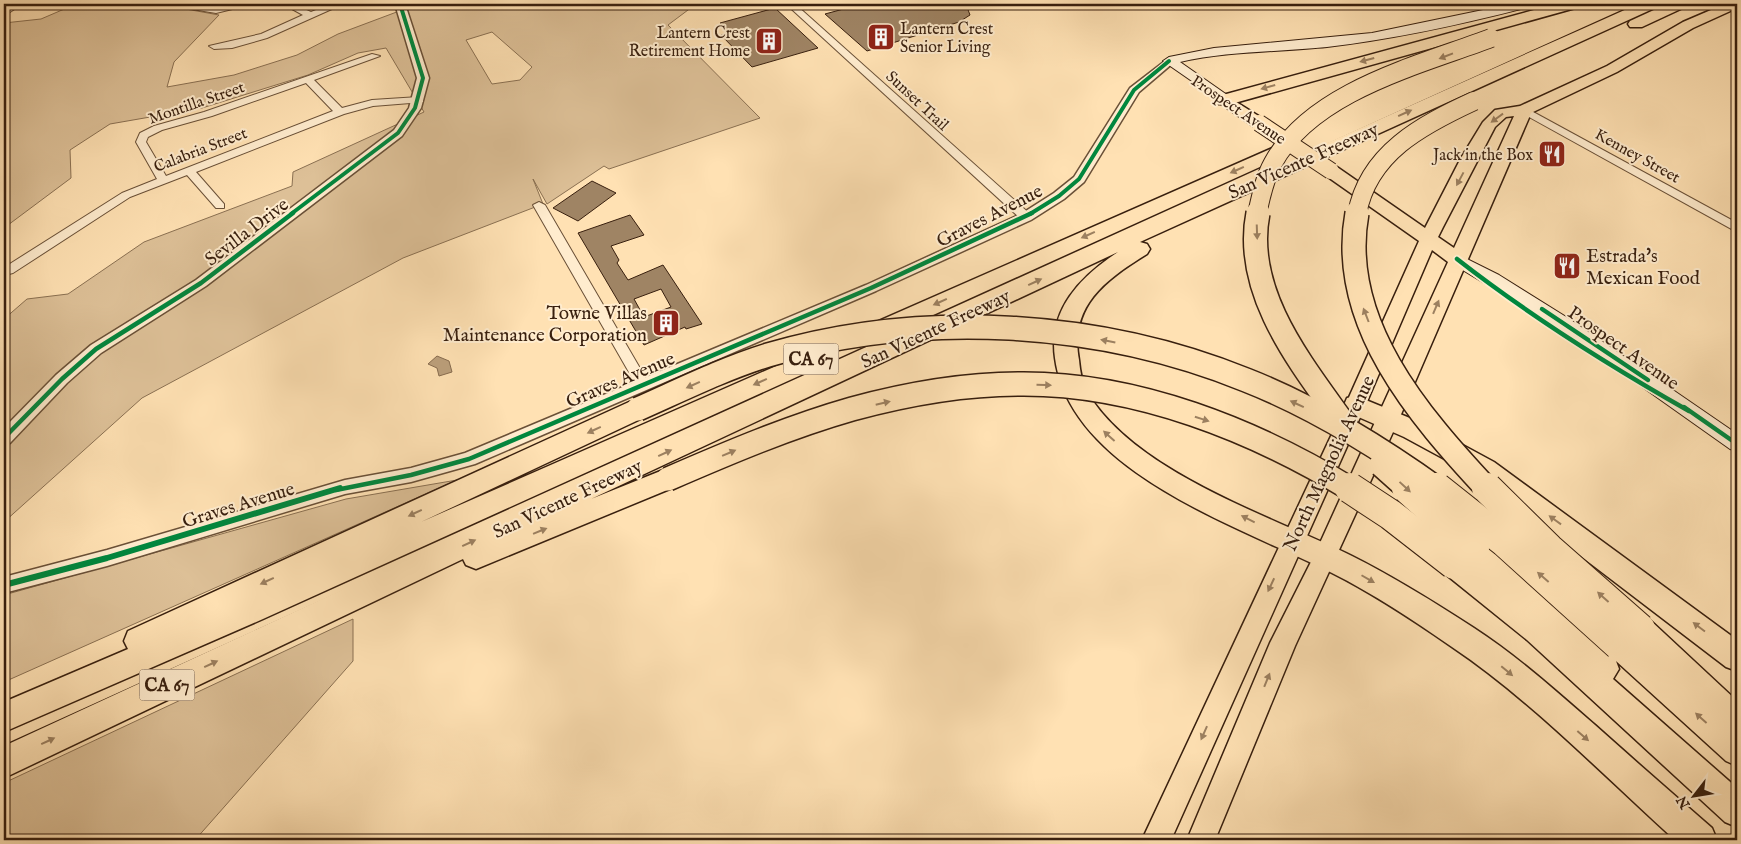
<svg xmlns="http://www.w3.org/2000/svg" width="1741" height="844" font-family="'IM FELL English',serif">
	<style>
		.green { fill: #ddc097; stroke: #8a7052; fill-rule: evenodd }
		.water { fill: #bb9f7b; stroke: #876c4f }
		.building { fill: #9f8464; stroke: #381f0e; fill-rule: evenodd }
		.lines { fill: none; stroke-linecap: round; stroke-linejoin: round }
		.minor-casing { stroke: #6a5037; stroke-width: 2 }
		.tertiary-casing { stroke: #6a5037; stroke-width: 3 }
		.secondary-casing { stroke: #381f0e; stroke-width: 2 }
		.primary-casing { stroke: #381f0e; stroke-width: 3 }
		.motorway-casing { stroke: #381f0e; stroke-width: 3 }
		.minor { fill: #ffecce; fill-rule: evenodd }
		.tertiary { fill: #ffecce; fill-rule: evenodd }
		.secondary { fill: #ffecce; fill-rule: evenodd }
		.primary { fill: #ffe1b3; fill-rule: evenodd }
		.motorway { fill: #ffe1b3; fill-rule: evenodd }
		.primary-bridge-casing { stroke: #381f0e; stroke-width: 18; stroke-linecap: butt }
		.motorway-bridge-far2-casing { stroke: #381f0e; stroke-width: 20; stroke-linecap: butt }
		.motorway-bridge-far1-casing { stroke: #381f0e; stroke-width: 26; stroke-linecap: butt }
		.motorway-bridge-casing { stroke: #381f0e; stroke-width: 32; stroke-linecap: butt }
		.primary-bridge { stroke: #ffe1b3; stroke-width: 16 }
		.motorway-bridge-far2 { stroke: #ffe1b3; stroke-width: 18 }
		.motorway-bridge-far1 { stroke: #ffe1b3; stroke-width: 23 }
		.motorway-bridge { stroke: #ffe1b3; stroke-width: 30 }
		.cycleway-far2-casing { stroke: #ffecce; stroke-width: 6 }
		.cycleway-far1-casing { stroke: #ffecce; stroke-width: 8 }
		.cycleway-casing { stroke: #ffecce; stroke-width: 9 }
		.cycleway-far2 { stroke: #00873e; stroke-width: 4 }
		.cycleway-far1 { stroke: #00873e; stroke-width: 4.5 }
		.cycleway { stroke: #00873e; stroke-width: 6 }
		.oneway { fill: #9c8060 }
		.labels { text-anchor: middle; stroke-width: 4; stroke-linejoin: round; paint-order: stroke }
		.far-poi-label { font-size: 16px; fill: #381f0e; stroke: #ffecce; text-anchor: end }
		.far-street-label { font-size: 16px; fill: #381f0e; stroke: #ffecce }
		.shield { fill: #ffecce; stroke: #745c48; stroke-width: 1 }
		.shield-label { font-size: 18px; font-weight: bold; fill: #381f0e }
		.street-label { font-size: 19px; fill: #381f0e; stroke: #ffecce }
		.poi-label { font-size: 19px; fill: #381f0e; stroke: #ffecce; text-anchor: start }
	</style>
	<rect width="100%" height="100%" fill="#ffe1b3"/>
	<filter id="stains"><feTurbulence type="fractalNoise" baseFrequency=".004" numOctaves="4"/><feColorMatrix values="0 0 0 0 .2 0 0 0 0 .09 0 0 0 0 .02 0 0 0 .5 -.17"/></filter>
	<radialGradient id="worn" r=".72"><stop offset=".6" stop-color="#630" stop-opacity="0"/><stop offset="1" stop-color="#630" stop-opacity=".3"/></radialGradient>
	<g class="green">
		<path d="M76,4H158L219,15L174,62L167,87L234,75L297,55L338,34L418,4H696L668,25L760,118L609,169L604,166L547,204L533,179L543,204L403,258L142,398L4,522V319L27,299L68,294L144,242L292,186L293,172L424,112L386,48L358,53L308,75L202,108L110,124L70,150L71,178L4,228V23L41,19ZM492,32L532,67L520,80L492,84L466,40Z"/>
		<polygon points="457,480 4,682 4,595 346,499"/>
		<polygon points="353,619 353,661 195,840 4,840 4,783"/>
	</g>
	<polygon class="water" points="437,356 449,361 452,372 439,376 437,368 428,364"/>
	<g class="building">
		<polygon points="862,4 936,4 941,7 967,7 970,15 959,22 867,51 825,14"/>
		<polygon points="775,8 818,48 752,67 721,35 729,32 720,23"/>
		<polygon points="592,181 616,193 578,221 553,208"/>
		<path d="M630,215L644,235L611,246L619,260L617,263L628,280L663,265L702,324L686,329L685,327L644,345L578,233ZM661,289L671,307L644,317L634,299Z"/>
	</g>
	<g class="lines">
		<g class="minor-casing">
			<g id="minor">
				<polygon points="12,4 22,4 4,16 4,9"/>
				<polygon points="176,4 216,7 236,4 253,4 216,13 180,7"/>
				<polygon points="283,4 293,4 311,12 331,4 343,4 267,38 232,48 214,49 209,46 261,34 303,15"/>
				<polygon points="786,4 795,4 1030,214 1030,220 1022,220"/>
				<path d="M372,54L380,56L314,80L342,108L372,100L419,97L423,98V102L373,106L344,114L196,172L224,204V208H216L187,175L130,197L13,273L9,274L4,271L5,267L122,193L157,179L136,142L140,133L154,126L204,112ZM306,83L333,111L166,176L146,142L148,137L162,130L212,116Z"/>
				<polygon points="1524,107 1737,223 1737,232 1520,112 1519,110"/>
				<polygon points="539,202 545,205 648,382 650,385 648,388 638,388 533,205"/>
			</g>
		</g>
		<g class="tertiary-casing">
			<g id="tertiary">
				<polygon points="395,4 405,4 429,78 421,108 402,136 206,286 101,353 67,383 10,443 4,444 4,428 56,375 91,345 196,280 394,130 409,108 417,78"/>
				<polygon points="1169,58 1173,59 1173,63 1139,92 1084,182 1064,199 1031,220 876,291 475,464 411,482 345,494 107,566 4,593 4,577 107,550 345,480 411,468 465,453 866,285 1021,214 1054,193 1074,177 1130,88"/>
			</g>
		</g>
		<g class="secondary-casing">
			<g id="secondary">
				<path d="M1512,4H1531L1529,7C1463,24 1396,39 1327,47C1278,52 1228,51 1180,62L1230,97L1232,100L1225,104L1163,61L1169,57L1214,48L1372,33Z"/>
				<polygon points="1457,254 1499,275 1571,320 1737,434 1737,451 1730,449 1559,328 1451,263 1449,259 1451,255"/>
			</g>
		</g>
		<g class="primary-casing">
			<g id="primary">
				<path d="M1725,4H1737V8L1693,28L1617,72L1531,113L1399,419L1295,646L1215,840H1187L1270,643L1315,554L1448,262L1432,250L1366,404L1171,840H1142L1346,404L1419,241L1325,175L1323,171L1325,167H1337L1425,228L1461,158L1483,122L1495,110L1520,106L1607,66L1683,22ZM1514,116L1454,248L1438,237L1443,227L1495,127L1506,117Z"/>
				<polygon points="1225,95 1265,120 1267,123 1265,126 1253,126 1220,103 1217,100"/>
			</g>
		</g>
		<g class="motorway-casing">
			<g id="motorway">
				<polygon points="1556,4 1581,4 1579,7 1231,104 1219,104 1216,100 1219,96"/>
				<path d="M1638,4H1659L1657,7L1140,242L1147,244L1150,249L1147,254C1105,280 1069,306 1079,360C1080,371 1082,383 1087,392C1135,473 1271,516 1352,556C1394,577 1434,602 1474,628C1517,656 1556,691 1595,725C1634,760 1673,794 1712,828L1717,840H1675C1604,776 1531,700 1452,647C1413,620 1374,594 1332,573C1242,527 1070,473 1055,358C1048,310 1080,277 1118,252L591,499L668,468L677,472L681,479L677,486L476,569L466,565L463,559L4,778V746C547,494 1092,247 1638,4Z"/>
				<polygon points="1667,4 1687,4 1685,7 1642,27 1630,27 1628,24 1630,21"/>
				<polygon points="1277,146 1284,148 1287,152 1284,156 263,619 4,732 4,702 128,649 124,641 128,631 629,402 638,400 647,402 650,409 647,416 421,522"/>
				<polygon points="1356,396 1422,423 1494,462 1737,640 1737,671 1726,667 1476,476 1404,437 1347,412 1344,405 1347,398"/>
				<polygon points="1474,536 1484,540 1607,652 1604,645 1608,635 1619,631 1628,635 1625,629 1630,620 1640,616 1650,620 1737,701 1737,766 1726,761 1616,661 1619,669 1613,679 1737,788 1737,827 1725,822 1527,640 1444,573 1440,564 1444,555 1454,552 1464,555 1460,548 1464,540"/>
			</g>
		</g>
		<use href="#minor" class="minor"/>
		<use href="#tertiary" class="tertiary"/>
		<use href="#secondary" class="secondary"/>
		<use href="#primary" class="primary"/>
		<use href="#motorway" class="motorway"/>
		<g class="primary-bridge-casing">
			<polyline id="primary-bridge" points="1259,123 1331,171"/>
		</g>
		<g class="motorway-bridge-far2-casing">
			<g id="motorway-bridge-far2">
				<path d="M1257,214C1261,197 1264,179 1273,163C1312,91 1420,65 1491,38"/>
				<path d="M1357,214C1368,153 1422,125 1474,101"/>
			</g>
		</g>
		<g class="motorway-bridge-far1-casing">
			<g id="motorway-bridge-far1">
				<path d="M1258,213C1242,294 1304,367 1347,428"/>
				<path d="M1357,213C1337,322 1419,416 1488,490"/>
				<path d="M638,409C681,390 723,369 768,355C922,310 1098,320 1246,380C1315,407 1379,447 1439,490"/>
				<polyline points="1381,465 1409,490"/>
				<path d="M668,479C728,453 789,427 852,409C907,394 963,384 1020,384C1136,383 1254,430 1352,490"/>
			</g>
		</g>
		<g class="motorway-bridge-casing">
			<g id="motorway-bridge">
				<polyline points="1350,488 1391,515 1454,564"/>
				<polyline points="1407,488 1474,548"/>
				<polyline points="1437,488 1505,542 1619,645"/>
				<polyline points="1487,488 1549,549 1640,629"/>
			</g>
		</g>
		<use href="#primary-bridge" class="primary-bridge"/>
		<use href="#motorway-bridge-far2" class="motorway-bridge-far2"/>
		<use href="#motorway-bridge-far1" class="motorway-bridge-far1"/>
		<use href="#motorway-bridge" class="motorway-bridge"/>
		<g class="cycleway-far2-casing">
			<g id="cycleway-far2">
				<polyline points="291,214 398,133 415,108 423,78 400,4"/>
				<polyline points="1030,214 1059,196 1079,179 1134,90 1169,61"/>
			</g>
		</g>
		<g class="cycleway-far1-casing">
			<g id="cycleway-far1">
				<path d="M1457,259C1530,316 1608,365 1689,411"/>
				<polyline points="1542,309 1648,380"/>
				<polyline points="1684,407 1737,444"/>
				<polyline points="4,438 62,379 96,349 201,283 293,213"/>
				<polyline points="336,490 411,475 469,459 871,288 1032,213"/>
			</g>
		</g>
		<g class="cycleway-casing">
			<polyline id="cycleway" points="4,585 107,558 340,488"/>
		</g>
		<use href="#cycleway-far2" class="cycleway-far2"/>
		<use href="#cycleway-far1" class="cycleway-far1"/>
		<use href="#cycleway" class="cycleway"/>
	</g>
	<defs><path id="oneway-solid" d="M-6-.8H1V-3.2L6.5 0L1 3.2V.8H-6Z" transform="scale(1.25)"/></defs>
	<g class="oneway">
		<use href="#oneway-solid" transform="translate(1446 56) rotate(159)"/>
		<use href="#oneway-solid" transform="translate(1367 60) rotate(165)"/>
		<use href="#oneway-solid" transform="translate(1268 87) rotate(164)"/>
		<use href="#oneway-solid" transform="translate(1405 113) rotate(-24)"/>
		<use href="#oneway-solid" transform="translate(1497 118) rotate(144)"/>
		<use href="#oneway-solid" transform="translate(1237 170) rotate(156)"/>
		<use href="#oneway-solid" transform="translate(1460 179) rotate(118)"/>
		<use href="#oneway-solid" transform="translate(1257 232) rotate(88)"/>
		<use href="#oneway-solid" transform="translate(1088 235) rotate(156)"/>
		<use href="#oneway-solid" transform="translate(1035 282) rotate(-25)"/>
		<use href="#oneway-solid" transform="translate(940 302) rotate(156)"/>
		<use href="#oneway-solid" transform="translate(1436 307) rotate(-67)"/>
		<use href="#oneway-solid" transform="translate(1366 315) rotate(-111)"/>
		<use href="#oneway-solid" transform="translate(1108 341) rotate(-169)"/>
		<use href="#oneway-solid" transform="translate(760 382) rotate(156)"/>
		<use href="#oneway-solid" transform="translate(693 385) rotate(156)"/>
		<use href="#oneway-solid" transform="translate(1044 385) rotate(2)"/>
		<use href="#oneway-solid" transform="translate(883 403) rotate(-13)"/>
		<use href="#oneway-solid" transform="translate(1297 404) rotate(-155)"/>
		<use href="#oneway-solid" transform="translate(1202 419) rotate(18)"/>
		<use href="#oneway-solid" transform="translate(594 430) rotate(155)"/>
		<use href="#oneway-solid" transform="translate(1109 436) rotate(-138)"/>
		<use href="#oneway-solid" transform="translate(665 453) rotate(-25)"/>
		<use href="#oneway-solid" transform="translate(729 453) rotate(-23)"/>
		<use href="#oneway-solid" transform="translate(1405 487) rotate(43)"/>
		<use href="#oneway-solid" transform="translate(415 513) rotate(155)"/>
		<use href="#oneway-solid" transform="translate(1248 519) rotate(-153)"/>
		<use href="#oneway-solid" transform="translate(1555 520) rotate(-144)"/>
		<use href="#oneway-solid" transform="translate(540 531) rotate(-22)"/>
		<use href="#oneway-solid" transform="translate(469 543) rotate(-25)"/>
		<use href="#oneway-solid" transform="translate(1543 577) rotate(-139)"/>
		<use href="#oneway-solid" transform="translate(1368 579) rotate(30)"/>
		<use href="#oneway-solid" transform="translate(267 581) rotate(155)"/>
		<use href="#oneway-solid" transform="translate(1271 585) rotate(115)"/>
		<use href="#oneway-solid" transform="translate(1603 597) rotate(-138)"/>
		<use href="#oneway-solid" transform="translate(1699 627) rotate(-143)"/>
		<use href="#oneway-solid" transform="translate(211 664) rotate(-25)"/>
		<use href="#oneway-solid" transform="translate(1507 671) rotate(40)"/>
		<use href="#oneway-solid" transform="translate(1267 680) rotate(-68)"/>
		<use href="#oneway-solid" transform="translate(1701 718) rotate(-138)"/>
		<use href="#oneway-solid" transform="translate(1204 733) rotate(114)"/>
		<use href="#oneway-solid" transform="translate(1583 736) rotate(41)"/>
		<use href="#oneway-solid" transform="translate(48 741) rotate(-25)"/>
	</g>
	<defs>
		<g id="building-square" transform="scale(1.4375)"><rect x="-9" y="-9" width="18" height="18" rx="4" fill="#8f2418" stroke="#ffecce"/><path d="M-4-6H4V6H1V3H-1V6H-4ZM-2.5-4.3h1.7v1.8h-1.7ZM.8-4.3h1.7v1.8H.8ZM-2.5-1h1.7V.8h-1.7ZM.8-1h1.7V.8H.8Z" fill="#fff"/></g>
		<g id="restaurant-square" transform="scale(1.4375)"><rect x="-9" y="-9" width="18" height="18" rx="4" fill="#8f2418" stroke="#ffecce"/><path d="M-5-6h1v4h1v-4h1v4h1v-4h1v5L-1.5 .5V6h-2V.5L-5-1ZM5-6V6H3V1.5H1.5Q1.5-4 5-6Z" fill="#fff"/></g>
	</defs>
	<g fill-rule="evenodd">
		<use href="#building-square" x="881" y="37"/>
		<use href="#building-square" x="769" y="41"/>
		<use href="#restaurant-square" x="1552" y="154"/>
		<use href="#restaurant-square" x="1567" y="266"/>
		<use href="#building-square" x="666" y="323"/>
	</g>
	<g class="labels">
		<g class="far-poi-label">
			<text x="900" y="34" text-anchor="start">Lantern Crest<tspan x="900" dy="18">Senior Living</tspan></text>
			<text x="750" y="38">Lantern Crest<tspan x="750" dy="18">Retirement Home</tspan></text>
			<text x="1533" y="160">Jack in the Box</text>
		</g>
		<g class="far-street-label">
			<text transform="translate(918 100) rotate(43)" y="6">Sunset Trail</text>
			<text transform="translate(196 102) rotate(-19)" y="6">Montilla Street</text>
			<text transform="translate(1239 109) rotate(34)" y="6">Prospect Avenue</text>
			<text transform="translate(200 149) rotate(-21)" y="6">Calabria Street</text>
			<text transform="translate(1638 155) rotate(29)" y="6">Kenney Street</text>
		</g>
		<g class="shield">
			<rect x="783.5" y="343.5" width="55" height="31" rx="4"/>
			<rect x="139.5" y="669.5" width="55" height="31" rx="4"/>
		</g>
		<g class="shield-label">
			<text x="811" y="365">CA 67</text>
			<text x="167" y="691">CA 67</text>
		</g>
		<g class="street-label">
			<text transform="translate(1303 160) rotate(-24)" y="7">San Vicente Freeway</text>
			<text transform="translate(989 215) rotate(-27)" y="7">Graves Avenue</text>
			<text transform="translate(246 231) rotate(-37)" y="7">Sevilla Drive</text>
			<text transform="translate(935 328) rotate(-25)" y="7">San Vicente Freeway</text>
			<text transform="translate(1624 347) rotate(35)" y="7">Prospect Avenue</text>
			<text transform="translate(620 379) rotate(-23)" y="7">Graves Avenue</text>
			<text transform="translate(1328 463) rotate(-65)" y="7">North Magnolia Avenue</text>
			<text transform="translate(567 498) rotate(-25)" y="7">San Vicente Freeway</text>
			<text transform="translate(238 504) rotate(-17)" y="7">Graves Avenue</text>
		</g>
		<g class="poi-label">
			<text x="1586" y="262">Estrada's<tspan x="1586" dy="22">Mexican Food</tspan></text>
			<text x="647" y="319" text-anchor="end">Towne Villas<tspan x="647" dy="22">Maintenance Corporation</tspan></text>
		</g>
	</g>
	<rect width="1741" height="844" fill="none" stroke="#ffe1b3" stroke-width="20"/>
	<rect x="5" y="5" width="1731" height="834" fill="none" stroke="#381f0e" stroke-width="2.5"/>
	<rect x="10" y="10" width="1721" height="824" fill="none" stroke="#381f0e"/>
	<g transform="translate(1694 796) rotate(239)" stroke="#ffecce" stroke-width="4" paint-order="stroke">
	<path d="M0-4L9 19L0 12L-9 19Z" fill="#381f0e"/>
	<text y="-8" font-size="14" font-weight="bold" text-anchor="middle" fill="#381f0e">N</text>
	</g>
	<rect width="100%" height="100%" filter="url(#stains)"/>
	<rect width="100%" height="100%" fill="url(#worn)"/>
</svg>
